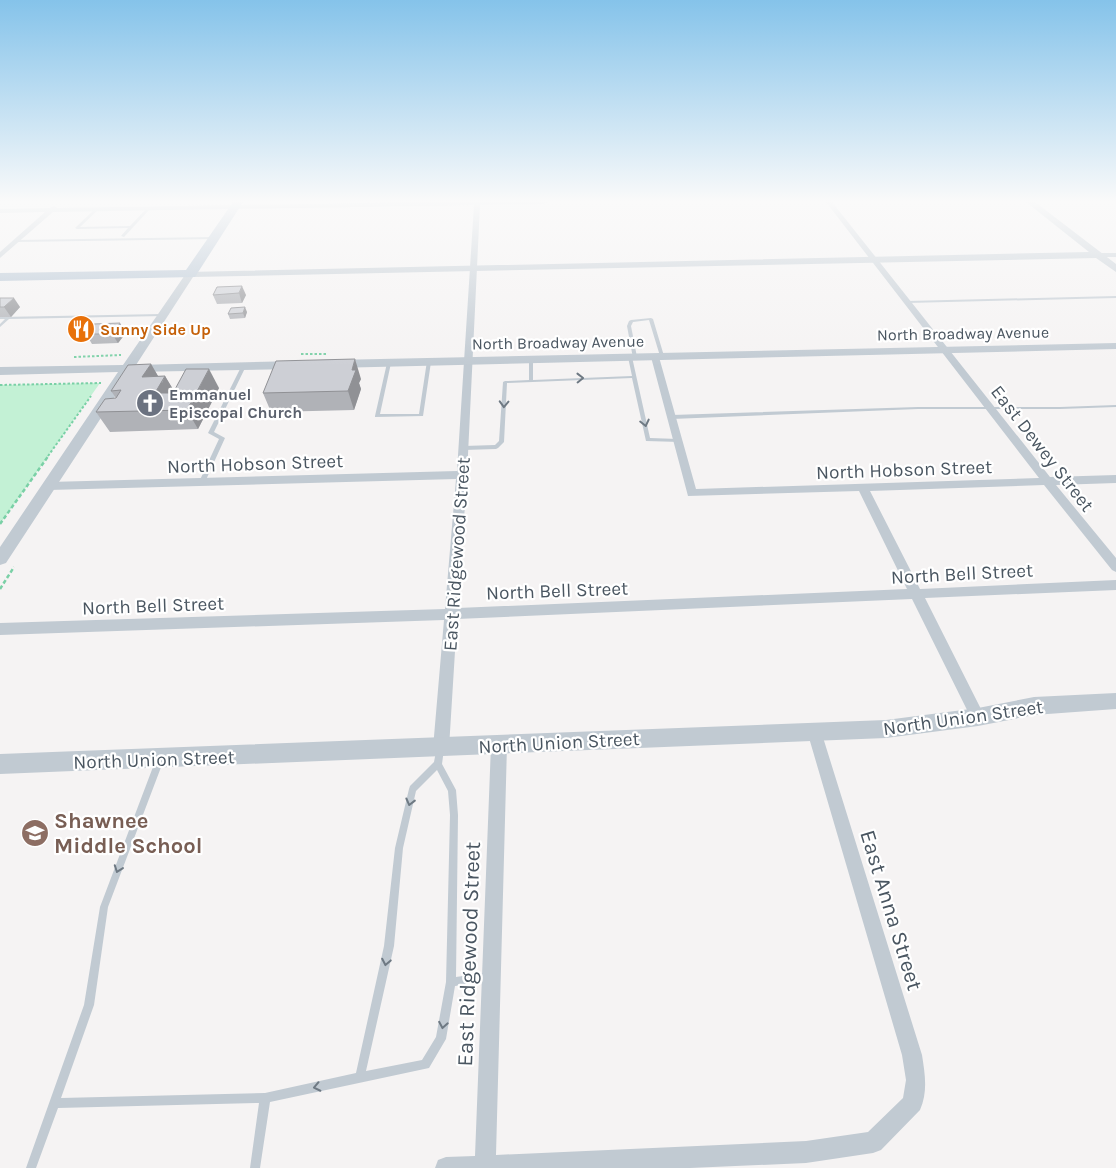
<svg xmlns="http://www.w3.org/2000/svg" width="1116" height="1168" font-family="Karla,sans-serif">
	<style>
		.green { fill: #c3f1d5 }
		.lines { fill: none; stroke-linecap: round; stroke-linejoin: round }
		.path-far1 { stroke: #7ad0a6; stroke-width: 2; stroke-dasharray: 2.5 2; stroke-linecap: butt }
		.path { stroke: #7ad0a6; stroke-width: 2.5; stroke-dasharray: 4 2.5; stroke-linecap: butt }
		.service { fill: #c1cad2; fill-rule: evenodd }
		.minor { fill: #c1cad2; fill-rule: evenodd }
		.tertiary { fill: #c1cad2; fill-rule: evenodd }
		.primary { fill: #b3c2d1; fill-rule: evenodd }
		.wall { fill: #b0b2b7 }
		.shaded-wall { fill: #909195 }
		.building { fill: #cdcfd5; stroke: #909195 }
		.oneway { stroke: #6e7983 }
		.labels { text-anchor: middle; stroke-width: 4.5; stroke-linejoin: round; paint-order: stroke }
		.far-food-label { font-size: 16px; font-weight: bold; fill: #c56008; stroke: #fff; text-anchor: start }
		.far-street-label { font-size: 16px; fill: #4a5661; stroke: #fff }
		.far-worship-label { font-size: 16px; font-weight: bold; fill: #5b616d; stroke: #fff; text-anchor: start }
		.street-label { font-size: 19px; fill: #4a5661; stroke: #fff }
		.near-education-label { font-size: 22px; font-weight: bold; fill: #785e54; stroke: #fff; text-anchor: start }
		.near-street-label { font-size: 22px; fill: #4a5661; stroke: #fff }
	</style>
	<rect width="100%" height="100%" fill="#f5f3f3"/>
	<polygon class="green" points="100,383 0,524 0,385"/>
	<g class="lines">
		<g class="path-far1">
			<polyline points="301,354 328,354"/>
			<polyline points="74,357 121,355"/>
			<polyline points="0,385 101,383"/>
			<polyline points="48,456 91,396"/>
		</g>
		<g class="path">
			<polyline points="0,524 49,455"/>
			<polyline points="0,589 14,567"/>
		</g>
		<g class="service">
			<polygon points="147,208 150,209 124,237 121,236 128,228 77,229 75,228 95,209 98,210 80,227 130,226"/>
			<polygon points="214,237 216,238 215,239 16,242 14,241 16,240"/>
			<polygon points="1116,296 1116,298 907,303 905,302 907,301"/>
			<polygon points="162,314 164,315 163,316 9,319 0,327 0,324 5,319 0,319 0,317"/>
			<polygon points="651,318 653,319 664,356 662,357 660,356 649,320 633,322 631,326 637,357 633,358 627,326 629,321 631,320"/>
			<polygon points="628,356 632,357 650,438 678,439 680,440 680,442 646,441 632,378 507,383 504,442 498,448 496,449 464,450 461,448 464,446 495,445 499,441 503,382 505,381 529,380 529,358 533,359 533,380 632,376 628,357"/>
			<polygon points="427,361 431,362 423,416 375,417 375,416 387,363 389,362 391,363 380,414 419,414"/>
			<polygon points="242,365 246,366 214,432 225,438 205,482 202,484 200,483 199,482 219,439 208,433"/>
			<polygon points="1116,405 1116,407 1060,409 918,409 672,419 670,417 672,415 918,407 1060,407"/>
			<path d="M440,745L443,746L444,749L442,764L456,790L458,815L456,977L490,972L493,974L495,977L493,980L490,982L455,986L446,1039L429,1068L270,1102L260,1168H250L259,1103L58,1108L36,1168H26L84,1005L100,907L156,759L159,758L162,759L163,762L108,907L94,1005L61,1098L265,1093L356,1073L384,946L395,848L409,789L410,786L434,762L437,746ZM437,770L448,791L450,815L446,982L436,1037L422,1060L366,1071L394,946L403,848L416,791Z"/>
		</g>
		<g class="minor">
			<polygon points="424,202 547,202 544,204 480,205 467,475 458,608 907,589 859,491 688,496 651,357 655,354 659,357 696,489 1039,478 826,202 832,202 1050,477 1116,475 1116,483 1056,485 1116,558 1116,572 1112,570 1044,485 870,491 920,589 1116,580 1116,590 925,598 985,717 983,722 978,724 973,722 912,599 457,619 449,748 446,753 441,755 436,753 433,748 444,620 0,635 0,623 445,609 456,479 49,490 44,486 49,482 457,471 474,205 53,212 0,258 0,252 45,212 0,213 0,209 50,208 54,206 57,208"/>
			<polygon points="1098,253 1116,253 1116,257 1095,257 1094,255"/>
			<path d="M814,724L819,726L821,731L922,1055C925,1074 928,1092 920,1110L881,1150L873,1153L806,1163L690,1168H435L438,1160L446,1157L475,1156L491,745L494,740L499,738L504,740L507,745L496,1155L806,1141L868,1132L903,1098L906,1080L902,1055L807,731L809,726Z"/>
		</g>
		<g class="tertiary">
			<polygon points="1026,202 1035,202 1116,264 1116,272 1096,258 193,277 136,365 296,361 302,365 296,369 131,372 6,563 0,565 0,547 118,372 0,375 0,367 123,365 187,272 1089,252"/>
			<polygon points="1116,343 1116,349 333,368 327,364 333,360"/>
			<polygon points="1116,693 1116,709 1034,715 978,726 886,738 0,774 0,754 886,720 978,708 1034,697"/>
		</g>
		<polygon class="primary" points="233,202 243,202 195,277 0,281 0,273 186,270"/>
	</g>
	<g class="wall">
		<polygon points="217,287 246,295 242,303 217,304 213,295"/>
		<polygon points="0,298 20,307 11,317 0,317"/>
		<polygon points="247,312 245,318 230,319 228,314"/>
		<polygon points="126,333 118,343 92,344 86,334"/>
		<polygon points="151,364 158,376 165,376 174,391 219,388 198,429 110,432 96,412 116,398 111,391"/>
		<polygon points="361,379 359,383 361,389 354,410 271,412 263,393"/>
	</g>
	<g class="shaded-wall">
		<polygon points="242,286 246,295 242,303 239,293"/>
		<polygon points="14,298 20,307 11,317 4,307"/>
		<polygon points="245,307 247,312 245,318 243,313"/>
		<polygon points="120,323 126,333 118,343 112,334"/>
		<polygon points="355,359 361,379 359,383 361,389 354,410 348,391 352,370"/>
		<polygon points="151,364 162,383 165,376 177,396 156,394 142,377"/>
		<polygon points="209,369 219,388 198,429 187,410"/>
	</g>
	<g class="building">
		<polygon points="242,286 239,293 213,295 217,287"/>
		<polygon points="0,298 14,298 4,307 0,307"/>
		<polygon points="245,307 243,313 228,314 231,308"/>
		<polygon points="120,323 112,334 86,334 94,324"/>
		<polygon points="355,359 352,370 356,370 348,391 263,393 276,361"/>
		<polygon points="151,364 142,377 165,376 155,393 173,393 186,369 209,369 187,410 96,412 105,399 116,398 121,390 111,391 128,365"/>
	</g>
	<defs><path id="oneway-chevron" d="M-2-3.5L2.5 0L-2 3.5" fill="none" stroke-width="1.6" stroke-linecap="round" stroke-linejoin="round" transform="scale(1.25)"/></defs>
	<g class="oneway">
		<use href="#oneway-chevron" transform="translate(580 378) rotate(-1)"/>
		<use href="#oneway-chevron" transform="translate(504 404) rotate(92)"/>
		<use href="#oneway-chevron" transform="translate(645 423) rotate(77)"/>
		<use href="#oneway-chevron" transform="translate(410 802) rotate(104)"/>
		<use href="#oneway-chevron" transform="translate(118 869) rotate(110)"/>
		<use href="#oneway-chevron" transform="translate(386 962) rotate(101)"/>
		<use href="#oneway-chevron" transform="translate(443 1025) rotate(100)"/>
		<use href="#oneway-chevron" transform="translate(317 1087) rotate(168)"/>
	</g>
	<linearGradient id="sky" x2="0" y2="1"><stop stop-color="#85c3ea"/><stop offset="0.55" stop-color="#fafafa"/><stop offset="1" stop-color="#fafafa" stop-opacity="0"/></linearGradient>
	<rect width="1116" height="366" fill="url(#sky)"/>
	<defs>
		<g id="restaurant-disc" transform="scale(1.4375)"><circle r="9.5" fill="#e8710a" stroke="#fff"/><path d="M-5-6h1v4h1v-4h1v4h1v-4h1v5L-1.5 .5V6h-2V.5L-5-1ZM5-6V6H3V1.5H1.5Q1.5-4 5-6Z" fill="#fff"/></g>
		<g id="church-disc" transform="scale(1.4375)"><circle r="9.5" fill="#6b7280" stroke="#fff"/><path d="M-1.2-6h2.4v3.5h3.3v2.4h-3.3V6h-2.4V-.1h-3.3v-2.4h3.3Z" fill="#fff"/></g>
		<g id="school-disc" transform="scale(1.4375)"><circle r="9.5" fill="#8d6e63" stroke="#fff"/><path d="M0-5L7-2L0 1L-7-2ZM-4 1L0 2.5L4 1V4Q0 6-4 4Z" fill="#fff"/></g>
	</defs>
	<g fill-rule="evenodd">
		<use href="#restaurant-disc" x="81" y="329"/>
		<use href="#church-disc" x="150" y="403"/>
		<use href="#school-disc" x="35" y="833"/>
	</g>
	<g class="labels">
		<g class="far-food-label">
			<text x="100" y="335">Sunny Side Up</text>
		</g>
		<g class="far-street-label">
			<text transform="translate(963 333) rotate(-1)" y="6">North Broadway Avenue</text>
			<text transform="translate(558 342) rotate(-1)" y="6">North Broadway Avenue</text>
		</g>
		<g class="far-worship-label">
			<text x="169" y="400">Emmanuel<tspan x="169" dy="18">Episcopal Church</tspan></text>
		</g>
		<g class="street-label">
			<text transform="translate(1043 448) rotate(52)" y="7">East Dewey Street</text>
			<text transform="translate(255 463) rotate(-2)" y="7">North Hobson Street</text>
			<text transform="translate(904 469) rotate(-2)" y="7">North Hobson Street</text>
			<text transform="translate(456 554) rotate(-86)" y="7">East Ridgewood Street</text>
			<text transform="translate(962 573) rotate(-3)" y="7">North Bell Street</text>
			<text transform="translate(557 590) rotate(-2)" y="7">North Bell Street</text>
			<text transform="translate(153 605) rotate(-2)" y="7">North Bell Street</text>
			<text transform="translate(963 717) rotate(-8)" y="7">North Union Street</text>
			<text transform="translate(559 742) rotate(-3)" y="7">North Union Street</text>
			<text transform="translate(154 759) rotate(-2)" y="7">North Union Street</text>
		</g>
		<g class="near-education-label">
			<text x="54" y="828">Shawnee<tspan x="54" dy="25">Middle School</tspan></text>
		</g>
		<g class="near-street-label">
			<text transform="translate(892 910) rotate(73)" y="8">East Anna Street</text>
			<text transform="translate(468 954) rotate(-88)" y="8">East Ridgewood Street</text>
		</g>
	</g>
</svg>
